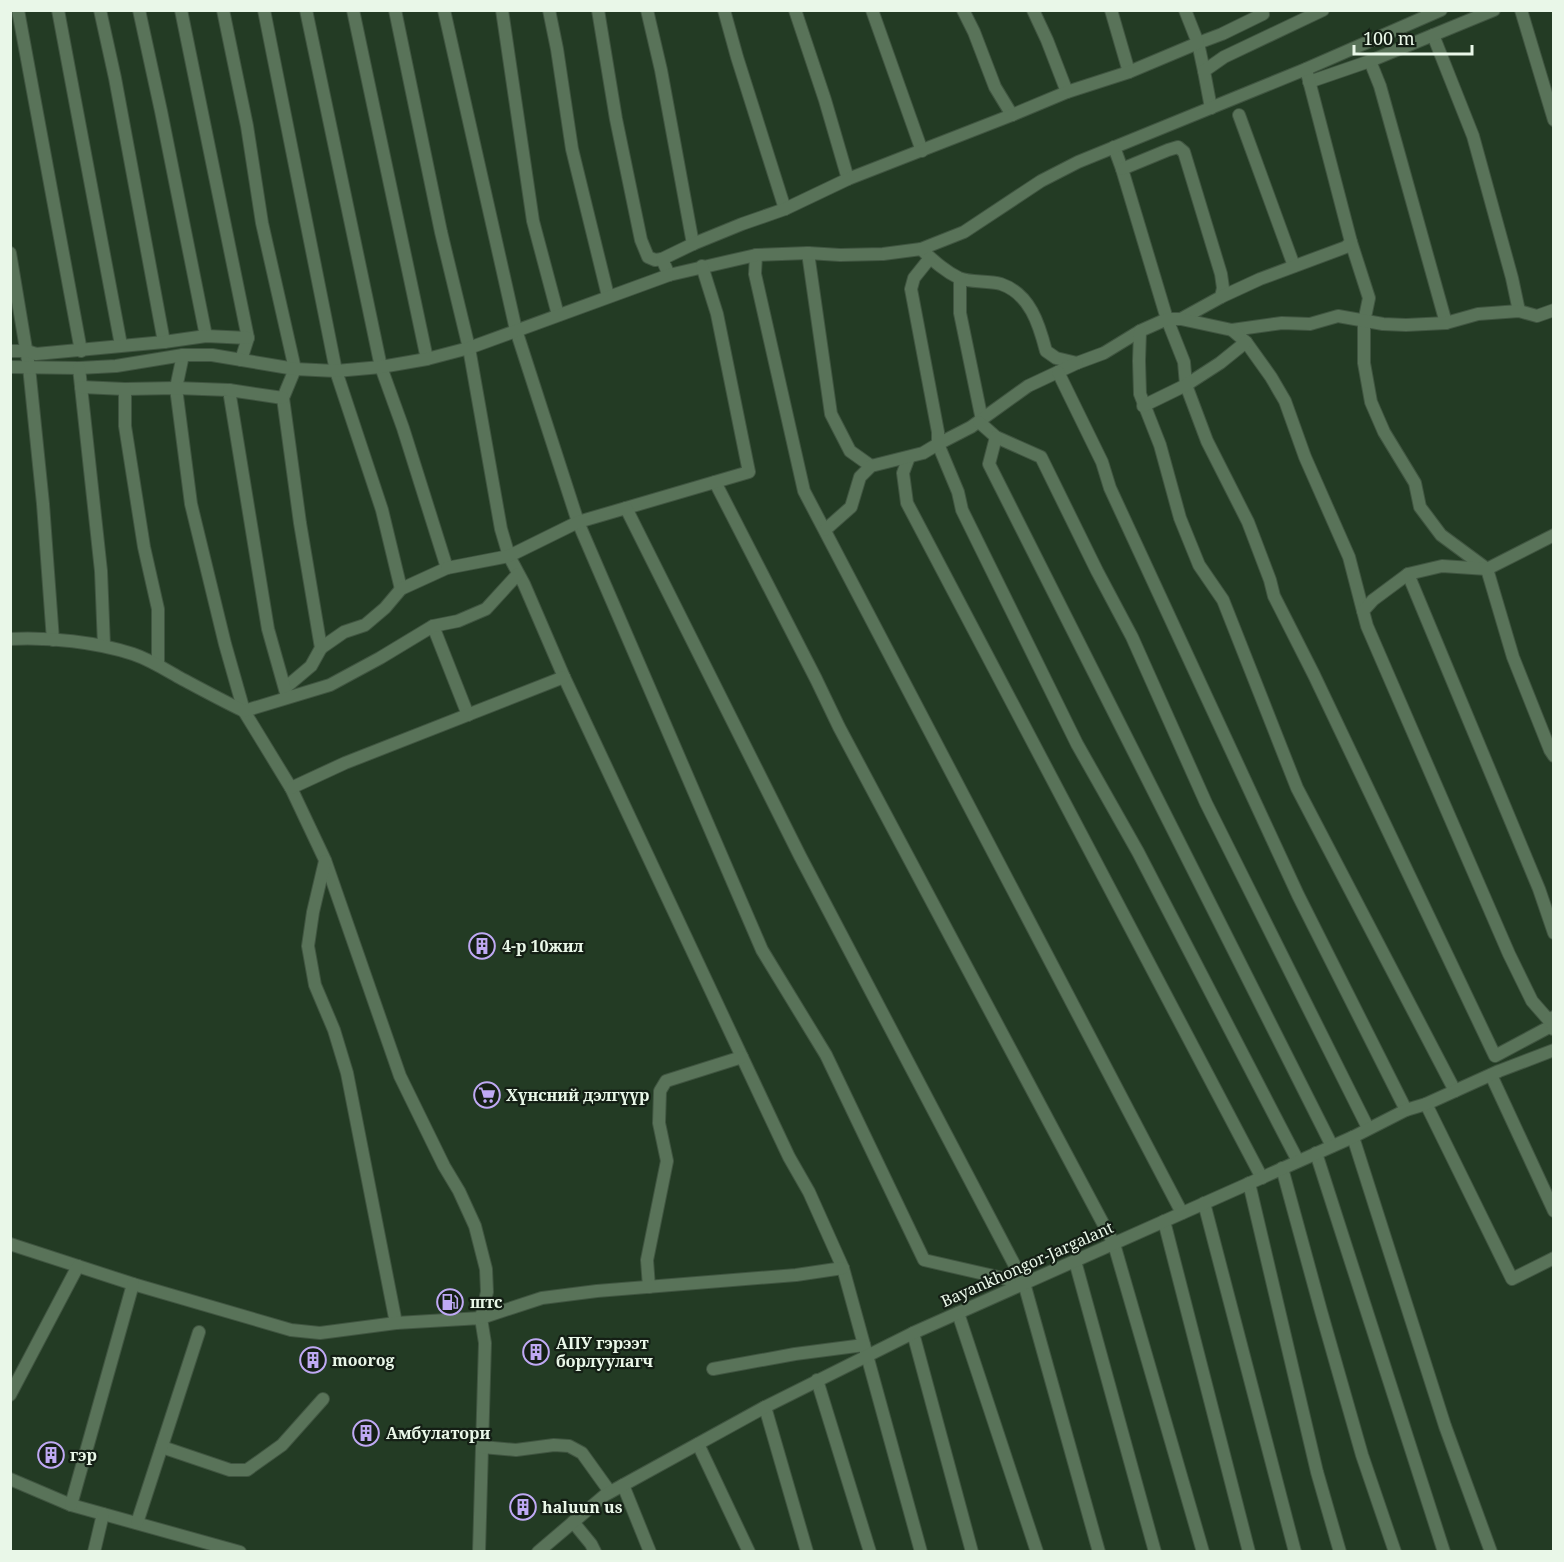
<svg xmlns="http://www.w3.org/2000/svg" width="1564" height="1562" font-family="'Noto Serif',serif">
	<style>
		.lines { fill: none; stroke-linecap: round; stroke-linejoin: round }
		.minor-casing { stroke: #405541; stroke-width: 14 }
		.minor { stroke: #597359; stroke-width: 12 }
		.labels { text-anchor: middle; stroke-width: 4.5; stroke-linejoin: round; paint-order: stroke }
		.poi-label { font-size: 16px; font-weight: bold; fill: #e9f7e8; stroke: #141f15; text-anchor: start }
		.street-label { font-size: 16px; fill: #e9f7e8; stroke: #141f15 }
	</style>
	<rect width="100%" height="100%" fill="#233b24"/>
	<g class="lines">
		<g class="minor-casing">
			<g id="minor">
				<polyline points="18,10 81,351"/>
				<polyline points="58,10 121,345"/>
				<polyline points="100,10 115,78 164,342"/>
				<polyline points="139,10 161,111 206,336"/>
				<polyline points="181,10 248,338 241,360"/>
				<polyline points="223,10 247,126 262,223 295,369 283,398 300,523 321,648 311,666 285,688"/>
				<polyline points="264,10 336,371 382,510 401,589"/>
				<polyline points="306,10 381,367 403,428 447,568 401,589 385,608 365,625 344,632 321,648"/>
				<polyline points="353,10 427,359"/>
				<polyline points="395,10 441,232 469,348 501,529 509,556 524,584 564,677 742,1057 789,1157 809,1192 843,1268 921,1552"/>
				<polyline points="444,10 516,330 578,522 762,950 826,1055 924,1260 1024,1283"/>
				<polyline points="502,10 533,221 558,315"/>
				<polyline points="549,10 557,49 572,149 608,296"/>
				<polyline points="598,10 616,119 641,240 648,257 655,260 662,259"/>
				<polyline points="647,10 661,70 693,244"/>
				<polyline points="724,10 737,57 785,209"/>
				<polyline points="795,10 825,100 848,179"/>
				<polyline points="872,10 922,151"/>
				<polyline points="963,10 974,32 995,87 1012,115"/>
				<polyline points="1033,10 1047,40 1067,92"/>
				<polyline points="1111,10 1129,72"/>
				<polyline points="1521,10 1554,120"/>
				<polyline points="1433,35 1473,136 1512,278 1519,311"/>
				<polyline points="1370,61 1380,86 1446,323"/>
				<polyline points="1204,71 1198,43 1222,34 1263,14 1262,10"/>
				<polyline points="1309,82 1370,61 1494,10"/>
				<polyline points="1211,108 1204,71 1224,57 1323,10"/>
				<polyline points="1239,115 1294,266"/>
				<polyline points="1114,147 1122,169 1167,319 1184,362 1186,385 1207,441 1248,522 1270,580 1274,596 1314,675 1495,1056 1553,1025 1554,1017"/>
				<polyline points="1122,169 1168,150 1178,147 1184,152 1221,274 1223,288 1221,297 1181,319"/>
				<polyline points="1351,242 1369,298 1364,322 1364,363 1371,402 1384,432 1415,483 1420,507 1441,535 1487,569 1513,657 1550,750 1554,756"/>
				<path d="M921,249C933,260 944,271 959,278C971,283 987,280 1001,284C1030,294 1039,324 1046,351L1056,358L1077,363L1104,353L1140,331L1167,319H1181L1232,330L1282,323L1310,324L1338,316L1383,324L1406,325L1446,323L1478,314L1519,311L1537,316L1554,310"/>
				<polyline points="10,253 29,367 43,504 53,640"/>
				<polyline points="808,253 831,414 850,451 871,466"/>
				<polyline points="756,255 755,274 804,491 1182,1213"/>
				<polyline points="669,275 662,259 693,244 742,224 785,209 848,179 1012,115 1067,92 1129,72 1198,43 1185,10"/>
				<polyline points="960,279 960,313 982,420"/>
				<polyline points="1221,297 1260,279 1346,247 1351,242 1306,69"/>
				<polyline points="1232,330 1246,342 1271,377 1285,401 1305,457 1349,557 1363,611"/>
				<polyline points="1140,331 1139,361 1140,394 1160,445 1180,518 1199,565 1223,600 1297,788 1455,1091"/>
				<polyline points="10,351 27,351 36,354 164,342 206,336 248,338"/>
				<polyline points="183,355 176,388 191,504 225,644 244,711 291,788 325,860 400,1076 444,1166 459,1191 475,1226 486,1269 487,1292 481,1318"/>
				<polyline points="1077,363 1028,386 971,427 938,444 958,492 962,510 1077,744 1138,852 1298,1161"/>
				<polyline points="10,367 79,368 116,366 183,355 212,355 295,369 336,371 381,367 427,359 469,348 669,275 756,255 808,253 840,255 883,254 921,249 964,232 1041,181 1078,162 1306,69 1441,10"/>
				<polyline points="79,368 101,571 104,646"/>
				<polyline points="1058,372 1102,462 1110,488 1298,895 1406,1110"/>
				<polyline points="81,387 125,389 176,388 229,390 268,629 286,693"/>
				<polyline points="125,389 125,426 144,547 158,609 158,665"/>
				<polyline points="229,390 283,398"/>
				<polyline points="1143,406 1186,385 1220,363 1246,342"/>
				<polyline points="979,422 996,437 1041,457 1097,571 1132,637 1206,803 1368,1128"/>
				<polyline points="996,437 989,464 1332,1146"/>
				<polyline points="909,457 903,473 907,503 1262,1178"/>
				<polyline points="715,482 816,679 839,727 1114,1244 1203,1552"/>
				<polyline points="626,508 749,472 717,314 702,266"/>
				<polyline points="825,530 851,507 860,477 871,466 923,453 938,444 938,432 911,289 914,278 930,258"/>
				<polyline points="447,568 509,556 578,522 626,508 800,856 1024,1283 1099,1552"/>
				<polyline points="1408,574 1539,889 1554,933"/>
				<polyline points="433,626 468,715"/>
				<path d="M10,639C50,637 96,642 133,654C151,660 166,670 182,679C203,690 223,701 244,711L330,685L380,658L433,626L458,621L486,609L518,574"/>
				<polyline points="291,788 345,763 564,677"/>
				<polyline points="325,861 313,912 308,946 315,985 334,1030 347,1073 396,1323"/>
				<polyline points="1553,1029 1553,1025 1532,1001 1509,954 1367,626 1363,611 1373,600 1408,574 1442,566 1487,569 1554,535"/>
				<polyline points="1491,1075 1554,1211"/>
				<polyline points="1426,1104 1512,1279 1554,1258"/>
				<polyline points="1353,1137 1445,1426 1491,1552"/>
				<polyline points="1316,1153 1444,1552"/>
				<polyline points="1282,1168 1321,1311 1362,1455 1395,1552"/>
				<polyline points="1249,1183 1317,1472 1340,1552"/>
				<polyline points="1204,1203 1295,1552"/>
				<polyline points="1164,1221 1249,1552"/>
				<polyline points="10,1244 133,1284 291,1330 320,1333 396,1323 481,1318 485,1343 479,1552"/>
				<polyline points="1075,1261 1155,1552"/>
				<polyline points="649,1287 647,1260 667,1161 659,1123 660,1091 666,1081 742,1057"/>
				<polyline points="958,1313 1037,1552"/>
				<polyline points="481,1318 542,1298 597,1291 796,1275 843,1268"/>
				<polyline points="913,1333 972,1552"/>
				<polyline points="713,1369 795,1354 864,1345"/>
				<polyline points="817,1380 870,1552"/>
				<polyline points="10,1395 78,1266"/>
				<polyline points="765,1407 807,1552"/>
				<polyline points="698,1444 749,1552"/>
				<polyline points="162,1447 230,1470 247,1470 282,1445 323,1399"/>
				<polyline points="482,1447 516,1450 554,1445 569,1446 582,1453 610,1492"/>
				<polyline points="10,1479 71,1505 240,1552"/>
				<polyline points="623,1485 650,1552"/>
				<polyline points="71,1505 133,1284"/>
				<polyline points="573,1522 591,1544 595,1552"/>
				<polyline points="137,1523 199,1332"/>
				<polyline points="94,1552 103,1514"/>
				<polyline points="538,1552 605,1495 765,1407 913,1333 1353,1137 1406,1110 1426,1104 1499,1071 1554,1050"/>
			</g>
		</g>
		<use href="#minor" class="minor"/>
	</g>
	<defs>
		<g id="building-ring" transform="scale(1.35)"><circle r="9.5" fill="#141f15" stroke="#bfa9f4" stroke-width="1.5"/><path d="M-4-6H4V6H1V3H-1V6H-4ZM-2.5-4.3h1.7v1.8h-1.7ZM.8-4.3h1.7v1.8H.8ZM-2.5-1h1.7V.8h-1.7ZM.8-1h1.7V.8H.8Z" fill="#bfa9f4"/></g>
		<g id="supermarket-ring" transform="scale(1.35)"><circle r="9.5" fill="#141f15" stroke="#bfa9f4" stroke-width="1.5"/><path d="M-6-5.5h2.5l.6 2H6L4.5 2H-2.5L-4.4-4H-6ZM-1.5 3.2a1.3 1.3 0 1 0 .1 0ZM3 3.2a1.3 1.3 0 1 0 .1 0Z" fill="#bfa9f4"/></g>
		<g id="fuel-ring" transform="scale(1.35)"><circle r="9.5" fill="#141f15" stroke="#bfa9f4" stroke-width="1.5"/><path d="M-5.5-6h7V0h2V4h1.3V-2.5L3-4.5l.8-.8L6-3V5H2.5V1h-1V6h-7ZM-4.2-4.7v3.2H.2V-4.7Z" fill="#bfa9f4"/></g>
	</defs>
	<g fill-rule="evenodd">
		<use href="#building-ring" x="482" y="946"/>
		<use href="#supermarket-ring" x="487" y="1095"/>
		<use href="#fuel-ring" x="450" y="1302"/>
		<use href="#building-ring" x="536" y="1352"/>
		<use href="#building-ring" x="313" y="1360"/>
		<use href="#building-ring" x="366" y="1433"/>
		<use href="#building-ring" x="51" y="1455"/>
		<use href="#building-ring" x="523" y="1507"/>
	</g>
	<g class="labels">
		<g class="poi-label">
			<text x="502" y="952">4-р 10жил</text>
			<text x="506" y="1101">Хүнсний дэлгүүр</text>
			<text x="470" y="1308">штс</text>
			<text x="556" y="1349">АПУ гэрээт<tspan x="556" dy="18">борлуулагч</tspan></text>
			<text x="332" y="1366">moorog</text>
			<text x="386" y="1439">Амбулатори</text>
			<text x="70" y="1461">гэр</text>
			<text x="542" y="1513">haluun us</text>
		</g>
		<g class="street-label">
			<text transform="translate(1027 1264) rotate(-24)" y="6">Bayankhongor-Jargalant</text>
		</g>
	</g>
	<rect width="1564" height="1562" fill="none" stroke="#e9f7e8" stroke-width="24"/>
	<path d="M1354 45v9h118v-9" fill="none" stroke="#e9f7e8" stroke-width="3"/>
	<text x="1363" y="45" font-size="18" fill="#e9f7e8" stroke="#141f15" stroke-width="4.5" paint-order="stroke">100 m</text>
</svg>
